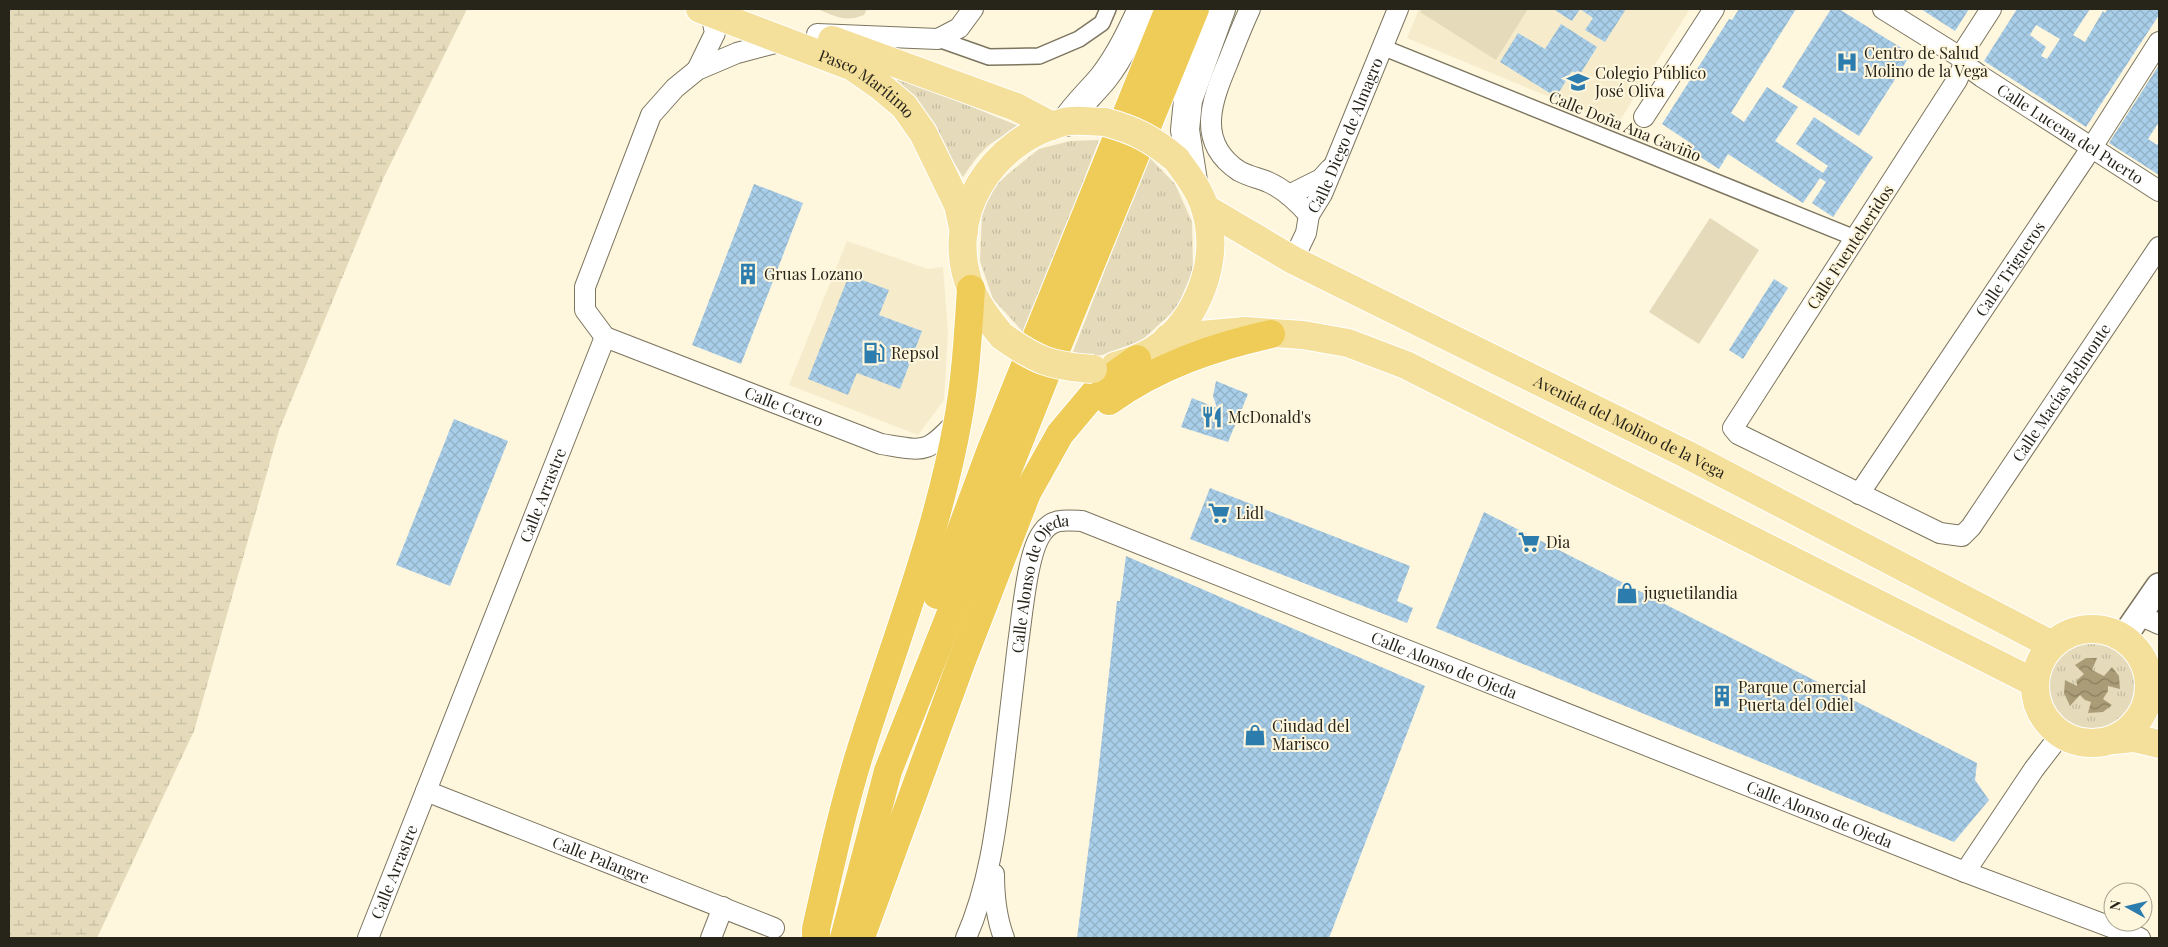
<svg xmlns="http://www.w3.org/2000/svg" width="2168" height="947" font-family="'Playfair Display',serif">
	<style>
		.built { fill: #f6eccb }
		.grass { fill: url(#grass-tufts) }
		.wetland { fill: url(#wetland-marsh) }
		.park { fill: #e5dbbb }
		.water { fill: url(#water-waves) }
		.building { fill: url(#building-cross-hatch); fill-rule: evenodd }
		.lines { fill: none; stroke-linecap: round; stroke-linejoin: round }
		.pedestrian-casing { stroke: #7c755f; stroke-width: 18 }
		.minor-casing { stroke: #7c755f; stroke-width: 22 }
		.tertiary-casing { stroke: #7c755f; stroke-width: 28 }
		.secondary-casing { stroke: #7c755f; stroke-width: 30 }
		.primary-casing { stroke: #fff; stroke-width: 30 }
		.motorway-casing { stroke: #fff; stroke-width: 30 }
		.pedestrian { stroke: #fff; stroke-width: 15 }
		.minor { stroke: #fff; stroke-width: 20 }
		.tertiary { stroke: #fff; stroke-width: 25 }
		.secondary { stroke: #fff; stroke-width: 28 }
		.primary { stroke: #f5e09b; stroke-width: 28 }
		.motorway { stroke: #efcc58; stroke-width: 28 }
		.primary-bridge-casing { stroke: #fff; stroke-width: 30; stroke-linecap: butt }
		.primary-bridge { stroke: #f5e09b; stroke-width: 28 }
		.labels { text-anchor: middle; stroke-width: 4; stroke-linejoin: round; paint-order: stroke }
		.poi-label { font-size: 16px; fill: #27241a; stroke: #fef6dd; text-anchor: start }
		.street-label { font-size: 16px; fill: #27241a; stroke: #fef6dd }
	</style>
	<defs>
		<pattern id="grass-tufts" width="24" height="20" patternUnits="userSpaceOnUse" patternTransform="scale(1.25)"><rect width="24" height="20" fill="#e5dbbb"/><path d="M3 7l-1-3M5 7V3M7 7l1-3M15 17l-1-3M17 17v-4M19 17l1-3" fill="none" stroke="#c4bca0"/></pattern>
		<pattern id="wetland-marsh" width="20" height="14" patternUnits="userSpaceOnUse" patternTransform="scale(1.25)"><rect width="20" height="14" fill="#e5dbbb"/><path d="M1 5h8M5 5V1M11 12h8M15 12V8" fill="none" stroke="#c4bca0"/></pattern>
		<pattern id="water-waves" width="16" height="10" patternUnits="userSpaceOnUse" patternTransform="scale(1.25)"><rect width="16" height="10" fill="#a99c76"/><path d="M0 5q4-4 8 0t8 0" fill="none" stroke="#8a7f60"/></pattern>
		<pattern id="building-cross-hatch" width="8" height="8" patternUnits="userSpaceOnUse" patternTransform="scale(1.25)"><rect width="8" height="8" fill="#a9cee9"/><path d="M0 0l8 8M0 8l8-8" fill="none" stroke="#91b1c7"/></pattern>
	</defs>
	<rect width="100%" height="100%" fill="#fef6dd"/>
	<g class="built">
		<polygon points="1419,9 1690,9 1617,125 1407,38"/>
		<polygon points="847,241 928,269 943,267 948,332 944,400 918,435 789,385"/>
	</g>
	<g class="grass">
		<path d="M899,77L1021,127C989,142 982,148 963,177L921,109L896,83Z"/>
		<polygon points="1099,140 1025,334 993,299 980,261 982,215 990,191 1008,174 1039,149 1070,141"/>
		<polygon points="1149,157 1175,184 1192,222 1193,270 1177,308 1141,341 1102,355 1071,357"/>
		<circle cx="2092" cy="686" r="48"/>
	</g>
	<polygon class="wetland" points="9,9 467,9 383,179 279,430 194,731 97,938 9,938"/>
	<g class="park">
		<path d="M817,9H867L864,15C844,23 836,16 817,9Z"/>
		<polygon points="1422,9 1528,9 1496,60 1420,12"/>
		<polygon points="1710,218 1759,250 1699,344 1649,312"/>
	</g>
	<polygon class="water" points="2086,658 2097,658 2092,670 2104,676 2112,667 2119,676 2120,689 2108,686 2108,691 2103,699 2112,705 2103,712 2088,713 2091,702 2085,700 2080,695 2070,706 2064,693 2065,680 2077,686 2077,680 2084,674 2075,665"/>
	<g class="building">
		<polygon points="1553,9 1626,9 1605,42 1585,30 1593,18 1580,9 1572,21"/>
		<polygon points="1739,9 1796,9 1731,113 1744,122 1767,87 1798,107 1775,141 1823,173 1828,166 1796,144 1814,117 1873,157 1833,217 1812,203 1826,182 1820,178 1803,203 1728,154 1719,169 1688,149 1692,144 1662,124 1729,19 1732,20"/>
		<polygon points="1831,9 1839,9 1911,54 1859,136 1782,87"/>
		<polygon points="1921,9 1969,9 1955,31"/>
		<path d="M2017,9H2090L2073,35L2085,42L2103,11L2105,13L2107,9H2159V15L2086,127L1984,61ZM2036,25L2060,39L2047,59L2041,56L2046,47L2030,35Z"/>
		<polygon points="1561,24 1597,47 1579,76 1572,71 1556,97 1500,62 1518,33 1545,49"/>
		<polygon points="2159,65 2159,122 2148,139 2157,145 2159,142 2159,175 2109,143"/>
		<polygon points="754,184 803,203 741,364 692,345"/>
		<polygon points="849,275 889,290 879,315 922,331 900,389 857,373 848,395 808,379"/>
		<polygon points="1774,279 1788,288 1743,359 1729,350"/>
		<polygon points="1216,381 1248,394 1228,442 1181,427 1192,398 1217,408 1213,396"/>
		<polygon points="454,419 508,441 450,586 396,565"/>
		<polygon points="1210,488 1410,566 1397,601 1413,608 1407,623 1190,539"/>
		<polygon points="1484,512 1977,763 1975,780 1989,800 1954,842 1436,628"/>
		<polygon points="1126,556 1425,686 1329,938 1077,938 1097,783 1117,601 1120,601"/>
	</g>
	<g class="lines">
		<g class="pedestrian-casing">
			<g id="pedestrian">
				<polyline points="938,39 989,57 1039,56 1079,39 1102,23 1108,9"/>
				<polyline points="1382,47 1855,238"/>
			</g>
		</g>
		<g class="minor-casing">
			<g id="minor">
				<path d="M1250,9C1242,26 1235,44 1228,62C1212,100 1195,142 1239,171C1248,176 1258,178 1268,182C1284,189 1297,201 1309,215"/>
				<path id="s1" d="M1883,9L1960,57L1964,64L1982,77L2159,191"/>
				<polyline points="817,34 938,39 959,28 973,9"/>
				<polyline points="1960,57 1991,9"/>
				<path id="s2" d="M1964,64L1957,80L1733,428L1738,434L1940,533L1962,536L1971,527L2159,247"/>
				<polyline points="697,70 715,33 711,13"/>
				<polyline points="1644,117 1714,9"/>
				<polyline points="1289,195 1321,179 1330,169"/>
				<path id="s3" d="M1293,260L1306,233L1309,215L1322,194L1335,163L1398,9"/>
				<polyline points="605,337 585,310 585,287 651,115 675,88 697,70 737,53 783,41"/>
				<path id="s4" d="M605,337L881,444C926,451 925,455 958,420"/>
				<path id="s5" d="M1859,494L2092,147L2159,42"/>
				<polyline points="2139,615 2159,624"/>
				<path id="s6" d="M426,791L774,928"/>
				<polyline points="1965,872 2034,769 2061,734"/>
				<path d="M994,874C994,897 996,917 1004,938"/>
				<path id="s7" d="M368,938L605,337"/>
				<polyline points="711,938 723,907"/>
				<path id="s8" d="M966,938C989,886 996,828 1003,772C1008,729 1013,687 1018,644C1022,618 1027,553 1042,533C1052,518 1065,520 1082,521L1965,872L2140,938"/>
			</g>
		</g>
		<g class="tertiary-casing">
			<polyline id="tertiary" points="2123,638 2159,586"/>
		</g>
		<g class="secondary-casing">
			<g id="secondary">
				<path d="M1066,122C1077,105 1092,92 1104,77C1120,56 1131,33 1142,9"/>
				<polyline points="1193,181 1185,130 1188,100 1221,9"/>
			</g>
		</g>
		<g class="primary-casing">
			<g id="primary">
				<path id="s9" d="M700,9L853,67L880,86L904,106L923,133L958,205L964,232"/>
				<polyline points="832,40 1016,107 1052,126"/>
				<path id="s10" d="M1205,208L1293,260L1686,454L2052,645"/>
				<path d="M1002,336C990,322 978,307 971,289C942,217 991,140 1064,122C1076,119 1092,122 1105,122"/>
				<polyline points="1168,338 1245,331 1303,335 1348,343 1406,365 2035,683"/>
				<path d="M1115,366C1129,362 1142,357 1154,350C1199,320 1221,259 1205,208C1199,189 1187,174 1176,159"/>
				<circle cx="2092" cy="686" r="57"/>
				<polyline points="2113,740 2134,738 2159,744"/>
			</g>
		</g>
		<g class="motorway-casing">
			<g id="motorway">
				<path d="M1109,401C1158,366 1213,347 1271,334"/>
				<polyline points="937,595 992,447 1169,9"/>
				<polyline points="861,937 961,663 1027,493 1060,434 1102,384 1137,359"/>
				<path d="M816,938V929C830,867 843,806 862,746C896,638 938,532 958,420C966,376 968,333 971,289"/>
				<polyline points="844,938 888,771 1044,379 1195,9"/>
			</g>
		</g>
		<use href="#pedestrian" class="pedestrian"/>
		<use href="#minor" class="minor"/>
		<use href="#tertiary" class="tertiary"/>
		<use href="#secondary" class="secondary"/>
		<use href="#primary" class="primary"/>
		<use href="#motorway" class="motorway"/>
		<g class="primary-bridge-casing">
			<g id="primary-bridge">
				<path d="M1105,122C1135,130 1152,139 1176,159"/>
				<path d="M1002,336C1037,361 1051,366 1093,369"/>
			</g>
		</g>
		<use href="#primary-bridge" class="primary-bridge"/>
	</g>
	<defs>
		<g id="hospital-bare" transform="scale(1.725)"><path d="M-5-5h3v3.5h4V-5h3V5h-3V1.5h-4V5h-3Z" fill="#2d7cae" stroke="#fef6dd" stroke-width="2.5" paint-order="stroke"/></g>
		<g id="school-bare" transform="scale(1.725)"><path d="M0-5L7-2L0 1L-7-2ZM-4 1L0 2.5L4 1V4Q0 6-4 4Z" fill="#2d7cae" stroke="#fef6dd" stroke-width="2.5" paint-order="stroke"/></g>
		<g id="building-bare" transform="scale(1.725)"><path d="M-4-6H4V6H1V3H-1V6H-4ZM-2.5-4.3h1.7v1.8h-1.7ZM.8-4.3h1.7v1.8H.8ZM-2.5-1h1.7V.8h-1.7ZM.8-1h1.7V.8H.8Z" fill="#2d7cae" stroke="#fef6dd" stroke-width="2.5" paint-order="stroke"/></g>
		<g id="fuel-bare" transform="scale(1.725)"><path d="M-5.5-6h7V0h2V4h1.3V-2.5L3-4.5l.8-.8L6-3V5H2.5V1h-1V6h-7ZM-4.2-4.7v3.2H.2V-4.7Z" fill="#2d7cae" stroke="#fef6dd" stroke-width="2.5" paint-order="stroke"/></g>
		<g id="restaurant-bare" transform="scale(1.725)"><path d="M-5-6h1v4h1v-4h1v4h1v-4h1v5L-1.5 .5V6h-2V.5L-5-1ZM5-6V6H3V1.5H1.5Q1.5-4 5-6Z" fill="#2d7cae" stroke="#fef6dd" stroke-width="2.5" paint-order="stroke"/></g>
		<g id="supermarket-bare" transform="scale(1.725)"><path d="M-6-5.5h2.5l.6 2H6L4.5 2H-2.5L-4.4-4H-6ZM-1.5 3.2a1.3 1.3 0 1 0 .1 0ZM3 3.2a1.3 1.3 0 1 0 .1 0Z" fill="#2d7cae" stroke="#fef6dd" stroke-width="2.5" paint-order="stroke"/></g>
		<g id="shop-bare" transform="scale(1.725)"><path d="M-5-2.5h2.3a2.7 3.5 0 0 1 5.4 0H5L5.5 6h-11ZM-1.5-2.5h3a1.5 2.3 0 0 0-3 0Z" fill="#2d7cae" stroke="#fef6dd" stroke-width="2.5" paint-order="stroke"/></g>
	</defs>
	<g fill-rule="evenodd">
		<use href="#hospital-bare" x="1847" y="62"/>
		<use href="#school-bare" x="1578" y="82"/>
		<use href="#building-bare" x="748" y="274"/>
		<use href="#fuel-bare" x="874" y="353"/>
		<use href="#restaurant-bare" x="1212" y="417"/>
		<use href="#supermarket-bare" x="1219" y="513"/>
		<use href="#supermarket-bare" x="1529" y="542"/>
		<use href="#shop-bare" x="1627" y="593"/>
		<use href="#building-bare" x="1722" y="696"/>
		<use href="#shop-bare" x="1255" y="735"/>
	</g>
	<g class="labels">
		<g class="poi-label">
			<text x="1864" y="59">Centro de Salud<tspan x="1864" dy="18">Molino de la Vega</tspan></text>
			<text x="1595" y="79">Colegio Público<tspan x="1595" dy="18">José Oliva</tspan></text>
			<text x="764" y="280">Gruas Lozano</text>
			<text x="891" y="359">Repsol</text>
			<text x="1228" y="423">McDonald's</text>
			<text x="1236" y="519">Lidl</text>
			<text x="1546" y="548">Dia</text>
			<text x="1644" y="599">juguetilandia</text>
			<text x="1738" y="693">Parque Comercial<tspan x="1738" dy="18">Puerta del Odiel</tspan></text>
			<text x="1272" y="732">Ciudad del<tspan x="1272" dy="18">Marisco</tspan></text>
		</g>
		<g class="street-label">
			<text dy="6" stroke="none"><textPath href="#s9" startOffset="184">Paseo Marítimo</textPath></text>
			<text transform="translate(1625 126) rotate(22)" y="6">Calle Doña Ana Gaviño</text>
			<text dy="6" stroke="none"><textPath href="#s3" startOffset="136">Calle Diego de Almagro</textPath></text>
			<text dy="6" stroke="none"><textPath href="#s1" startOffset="226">Calle Lucena del Puerto</textPath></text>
			<text transform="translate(1850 247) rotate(-57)" y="6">Calle Fuenteheridos</text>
			<text dy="6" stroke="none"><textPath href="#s5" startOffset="271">Calle Trigueros</textPath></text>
			<text dy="6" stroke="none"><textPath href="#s2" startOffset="861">Calle Macías Belmonte</textPath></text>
			<text dy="6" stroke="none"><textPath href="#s4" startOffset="192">Calle Cerco</textPath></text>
			<text dy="6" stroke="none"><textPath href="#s10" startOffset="478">Avenida del Molino de la Vega</textPath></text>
			<text dy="6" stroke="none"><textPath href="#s7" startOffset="476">Calle Arrastre</textPath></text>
			<text dy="6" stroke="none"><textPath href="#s8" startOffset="368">Calle Alonso de Ojeda</textPath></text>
			<text dy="6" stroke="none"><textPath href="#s8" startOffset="848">Calle Alonso de Ojeda</textPath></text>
			<text dy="6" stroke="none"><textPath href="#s8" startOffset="1252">Calle Alonso de Ojeda</textPath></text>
			<text dy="6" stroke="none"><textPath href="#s6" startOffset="188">Calle Palangre</textPath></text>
			<text dy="6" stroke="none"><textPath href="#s7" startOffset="71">Calle Arrastre</textPath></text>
		</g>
	</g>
	<rect width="2168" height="947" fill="none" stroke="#27241a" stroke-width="20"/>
	<g transform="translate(2128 907) rotate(278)"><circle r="24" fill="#fef6dd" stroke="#a8a28f"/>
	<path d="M0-4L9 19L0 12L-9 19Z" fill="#2d7cae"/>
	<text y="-8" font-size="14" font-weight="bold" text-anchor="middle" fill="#27241a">N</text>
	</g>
</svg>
